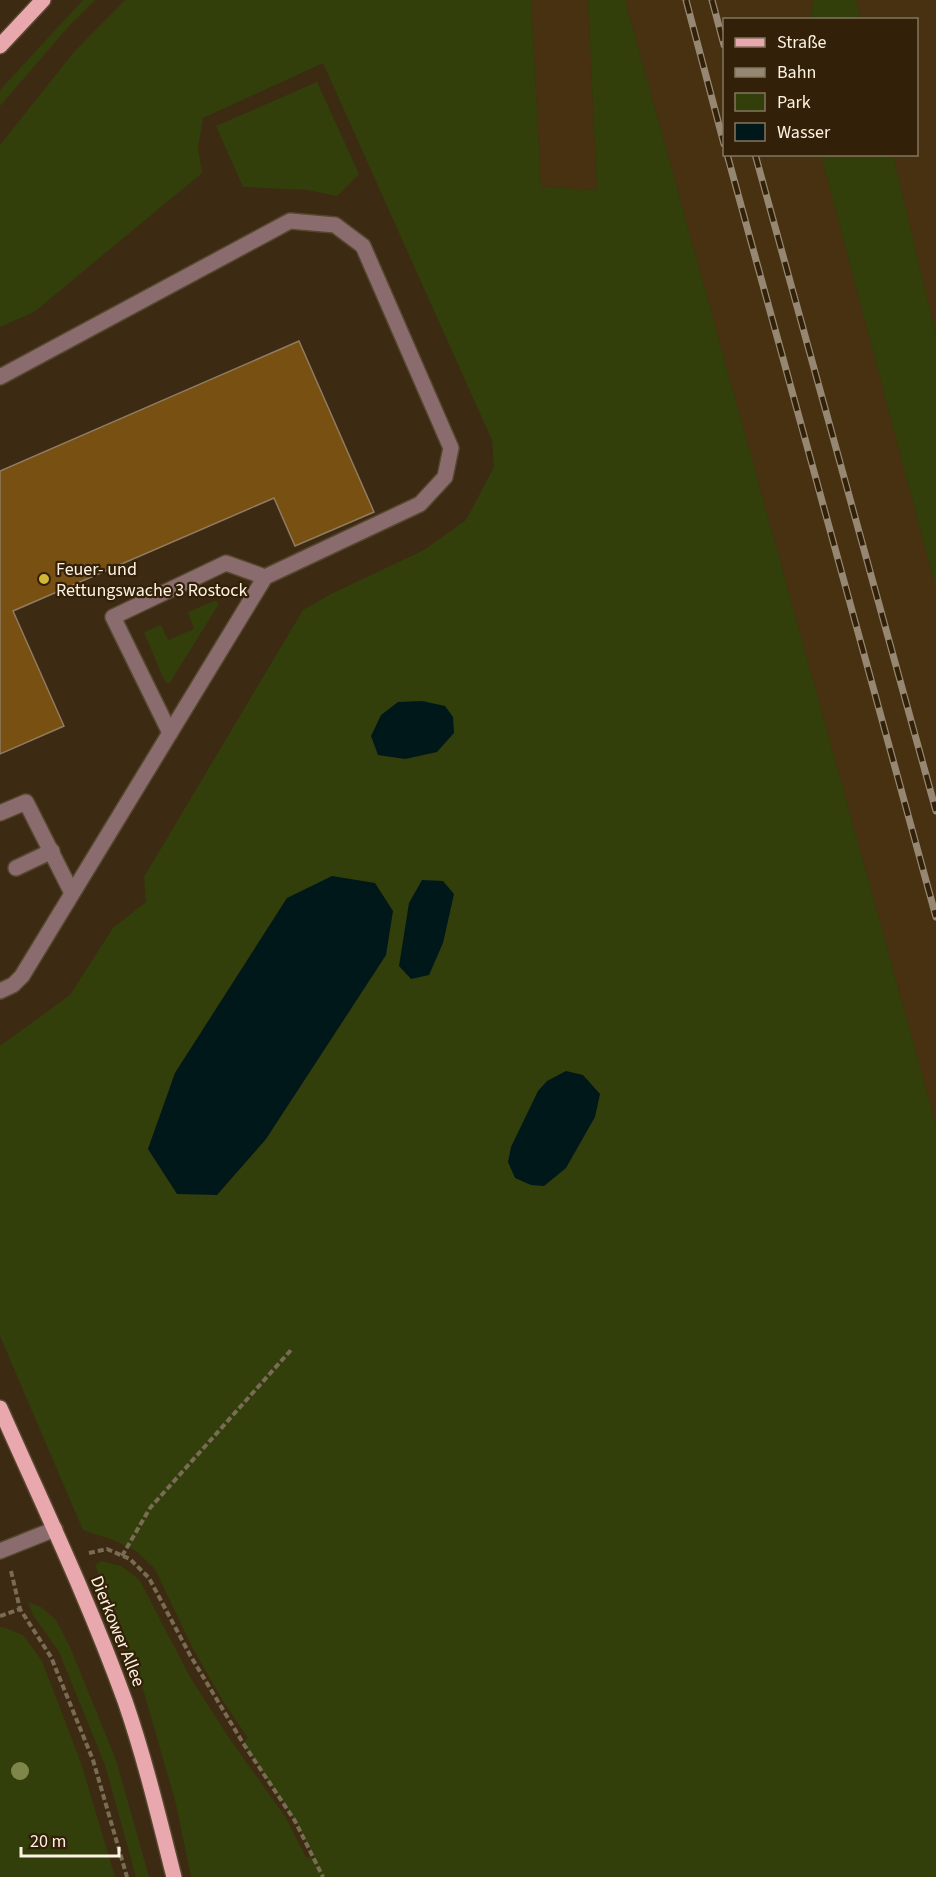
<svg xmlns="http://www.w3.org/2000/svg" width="936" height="1877" font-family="'Source Sans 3',sans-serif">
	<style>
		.built { fill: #473111 }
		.green { fill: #323f0a; fill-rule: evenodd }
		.water { fill: #00181a }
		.building { fill: #775012; stroke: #917c62; stroke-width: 1.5 }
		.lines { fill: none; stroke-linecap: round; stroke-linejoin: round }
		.minor-casing { stroke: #57472f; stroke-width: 18 }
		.major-casing { stroke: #57472f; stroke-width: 18 }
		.path { stroke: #7a6b55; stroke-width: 4; stroke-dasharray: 6 3; stroke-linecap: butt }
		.minor { stroke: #8b6c6e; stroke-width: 15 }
		.major { stroke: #e9a8ae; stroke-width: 15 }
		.rail-casing { stroke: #968772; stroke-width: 7 }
		.rail { stroke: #322108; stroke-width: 4.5; stroke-dasharray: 14; stroke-linecap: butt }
		.tree { fill: #7e8649 }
		.poi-dot { fill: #d4b635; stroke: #322108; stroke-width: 2 }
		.labels { text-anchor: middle; stroke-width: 4.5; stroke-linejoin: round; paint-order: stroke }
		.poi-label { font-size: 18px; fill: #fef2e3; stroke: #322108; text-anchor: start }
		.street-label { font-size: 18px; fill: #fef2e3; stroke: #322108 }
	</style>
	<rect width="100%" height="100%" fill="#3c2b12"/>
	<g class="built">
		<polygon points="531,0 588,0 597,190 541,187"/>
		<polygon points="625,0 813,0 811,19 724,20 724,154 821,155 936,589 936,1125"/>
		<polygon points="856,0 936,0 936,335 893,155 916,154 916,20 861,19"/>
	</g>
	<g class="green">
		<polygon points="83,0 95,0 68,27 0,106 0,90"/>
		<path d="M125,0H531L541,187L597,190L588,0H625L936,1125V1877H191L176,1804L143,1689L95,1565L101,1561L121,1566L139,1579L190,1677L229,1738L286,1818L306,1857L315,1858L295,1821L243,1743L248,1738L223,1701L193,1649L155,1569L136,1551L113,1540L83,1530L0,1336V1046L70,995L113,928L146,902L144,877L303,610L331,594L424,550L466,520L494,467L492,440L323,63L203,118L198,148L202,173L34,312L0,327V145L73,53ZM287,898L386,955L266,1139L217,1194L148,1149L175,1073Z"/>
		<polygon points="813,0 856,0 861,19 811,19"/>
		<polygon points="317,82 359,174 337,196 307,190 243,187 216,126"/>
		<polygon points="821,155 893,155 936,335 936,589"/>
		<polygon points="214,601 217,602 218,605 169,684 164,680 144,632 161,625 168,640 194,629 188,612"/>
		<polygon points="28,1602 41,1607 56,1620 70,1647 116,1760 149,1877 136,1877 105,1765 59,1652 33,1615"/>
		<polygon points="0,1627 3,1627 23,1635 42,1661 81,1763 115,1877 0,1877"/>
	</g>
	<g class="water">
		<polygon points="422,701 445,706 453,717 454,733 437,752 405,759 378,755 371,736 381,715 398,702"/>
		<polygon points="332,876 375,883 393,911 386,955 266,1139 217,1195 177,1194 148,1149 175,1073 287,898"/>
		<polygon points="422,880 443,881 454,894 443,943 429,975 411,979 399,966 409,903"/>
		<polygon points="566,1071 583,1075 600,1094 595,1117 566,1168 544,1186 531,1185 515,1178 508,1162 511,1147 538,1091 547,1081"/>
	</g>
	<polygon class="building" points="299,341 374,512 295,546 274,498 13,611 64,726 0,754 0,471"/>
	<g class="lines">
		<g class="minor-casing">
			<g id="minor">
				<polyline points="0,377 290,221 335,225 363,246 451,448 445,477 420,504 265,577 22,976 13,985 0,991"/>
				<polyline points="170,733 113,617 226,563 265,577"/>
				<polyline points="0,813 26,802 72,893"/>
				<polyline points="16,868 52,851"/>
				<polyline points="0,1551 55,1529"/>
			</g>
		</g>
		<g class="major-casing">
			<g id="major">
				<polyline points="0,46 43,0"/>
				<path d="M0,1408C43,1505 89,1601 125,1701C145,1759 159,1818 174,1877"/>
			</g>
		</g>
		<g class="path">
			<polyline points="89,1553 107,1549 130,1559 149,1578 190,1655 243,1743 295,1821 323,1877"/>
			<polyline points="122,1556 150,1508 291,1350"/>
			<polyline points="11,1571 20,1609 51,1657 93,1760 127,1877"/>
			<polyline points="0,1616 20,1609"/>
		</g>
		<use href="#minor" class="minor"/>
		<use href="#major" class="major"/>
		<g class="rail-casing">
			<g id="rail">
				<polyline points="686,0 724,144"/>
				<polyline points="712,0 724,45"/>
				<polyline points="727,154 936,917"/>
				<polyline points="755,154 936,811"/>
			</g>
		</g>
		<use href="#rail" class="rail"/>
	</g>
	<circle class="tree" cx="20" cy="1771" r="9"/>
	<circle class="poi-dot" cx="44" cy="579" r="6"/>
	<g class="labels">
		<g class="poi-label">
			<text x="56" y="575">Feuer- und<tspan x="56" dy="21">Rettungswache 3 Rostock</tspan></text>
		</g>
		<g class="street-label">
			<text transform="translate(118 1631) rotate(68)" y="6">Dierkower Allee</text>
		</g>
	</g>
	<rect x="723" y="18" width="195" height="138" fill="#322108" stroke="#847560" stroke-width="1.5"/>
	<rect x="735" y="38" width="30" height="9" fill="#e9a8ae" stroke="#847560" stroke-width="1.5"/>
	<text x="777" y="48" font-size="18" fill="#fef2e3">Straße</text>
	<rect x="735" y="68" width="30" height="9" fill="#968772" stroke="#847560" stroke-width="1.5"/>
	<text x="777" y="78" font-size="18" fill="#fef2e3">Bahn</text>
	<rect x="735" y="93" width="30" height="18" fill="#323f0a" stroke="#847560" stroke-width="1.5"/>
	<text x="777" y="108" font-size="18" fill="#fef2e3">Park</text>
	<rect x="735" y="123" width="30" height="18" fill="#00181a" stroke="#847560" stroke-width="1.5"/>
	<text x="777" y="138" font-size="18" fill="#fef2e3">Wasser</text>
	<path d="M21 1847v9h98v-9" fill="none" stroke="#fef2e3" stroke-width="3"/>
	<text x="30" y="1847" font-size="18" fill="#fef2e3" stroke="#322108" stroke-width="4.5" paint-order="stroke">20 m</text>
</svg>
